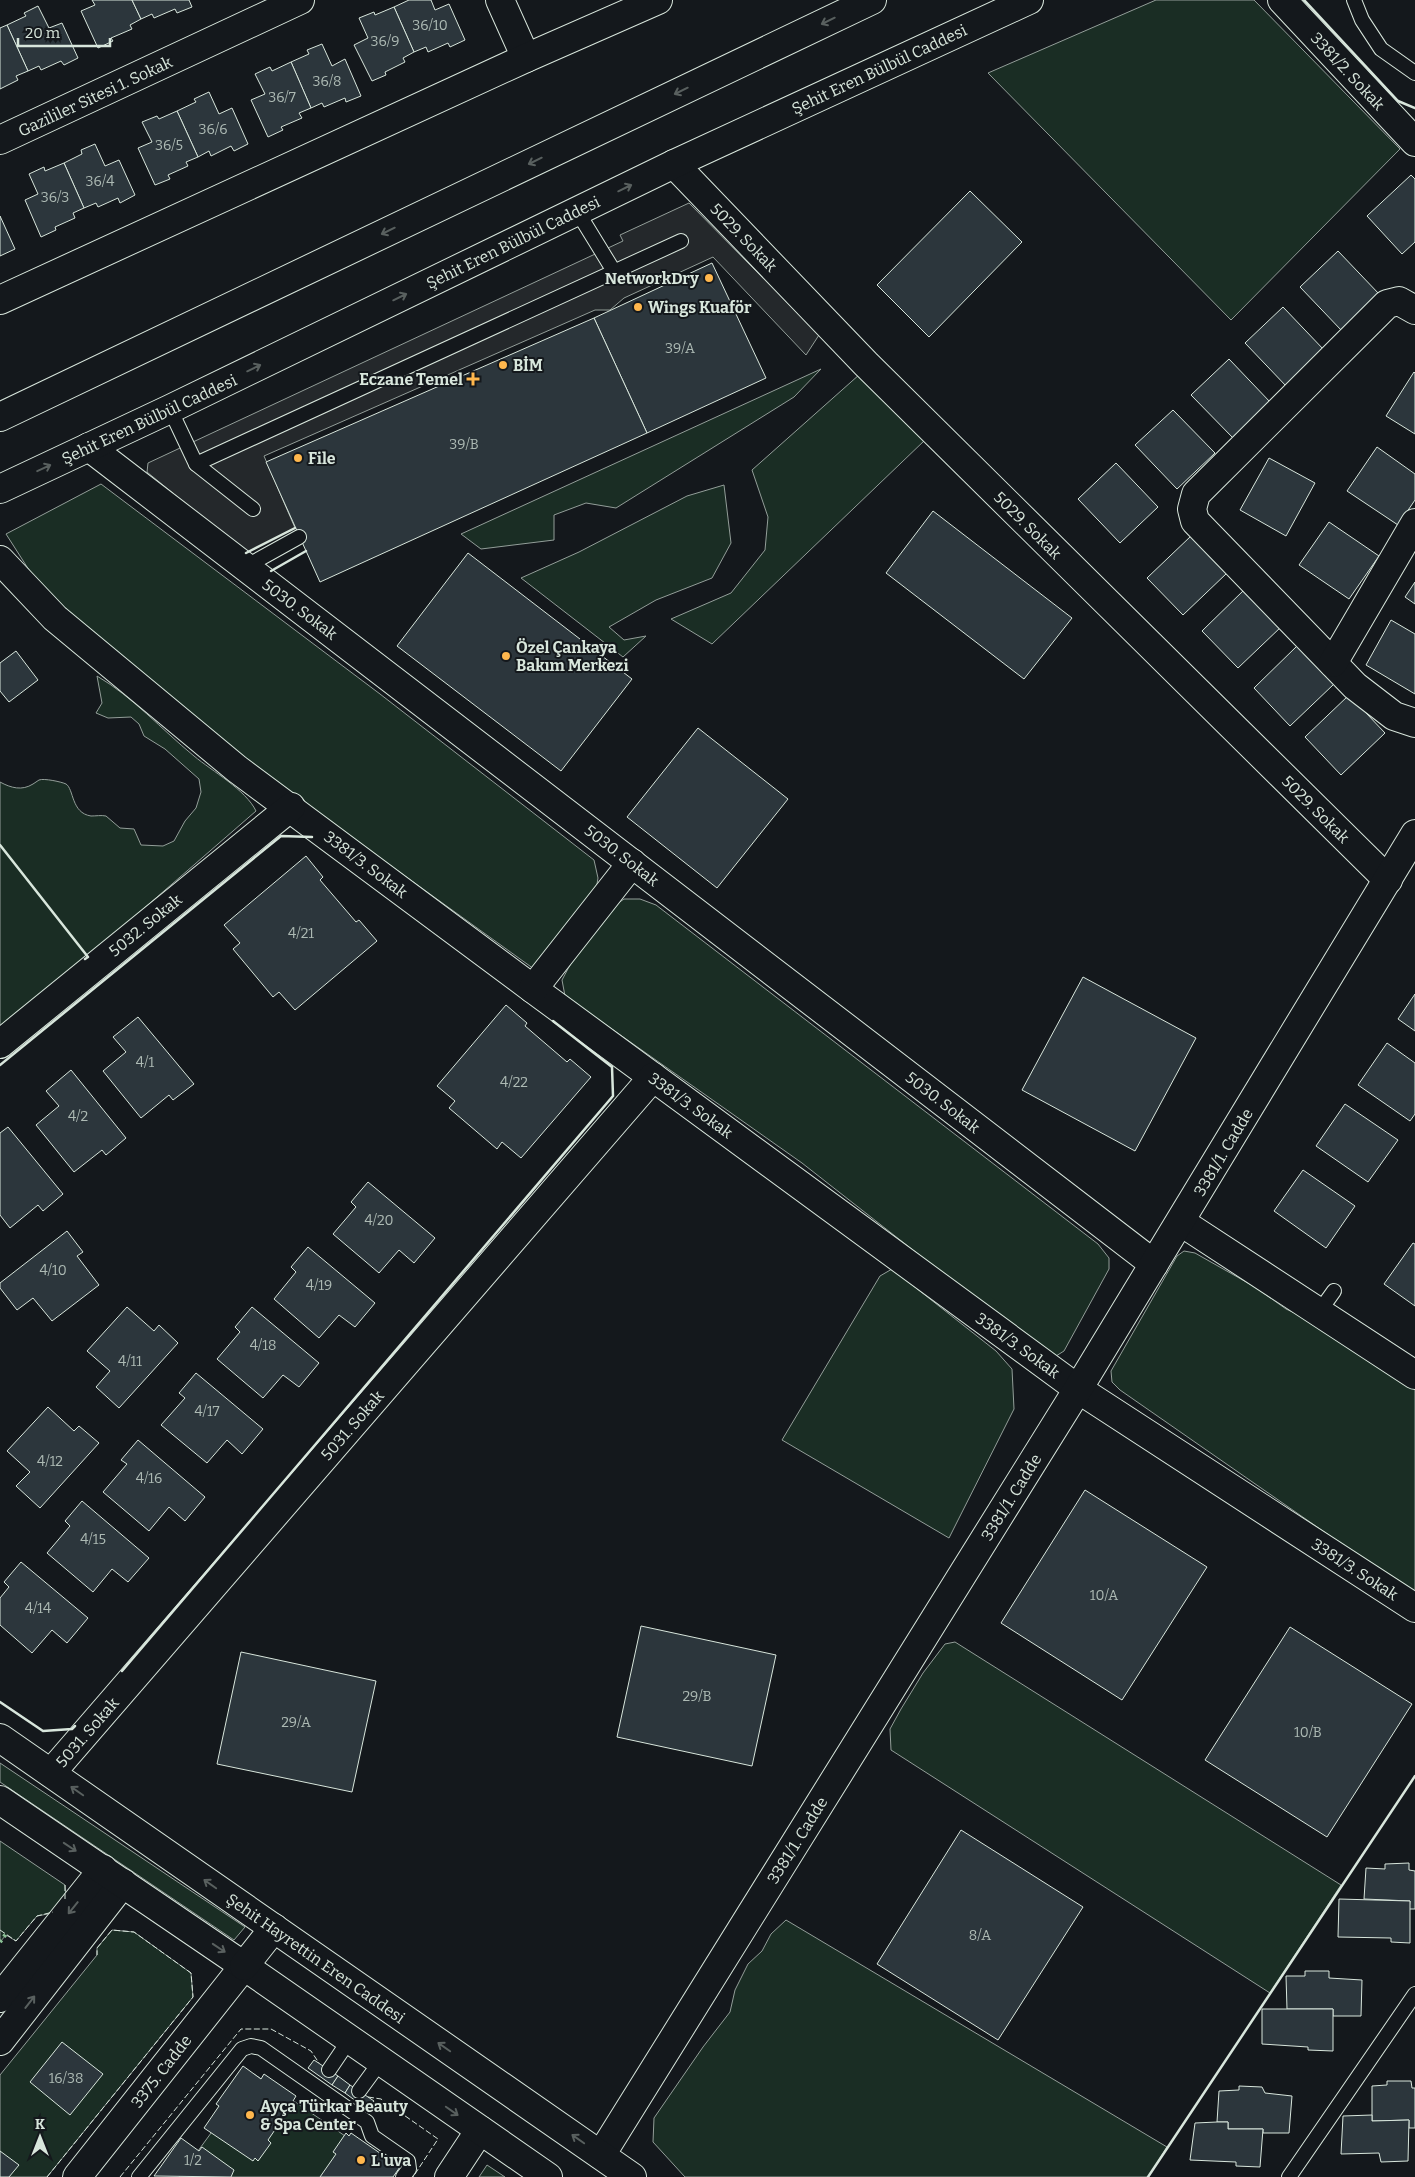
<svg xmlns="http://www.w3.org/2000/svg" width="1415" height="2177" font-family="Bitter,serif">
	<style>
		.green { fill: #1a2d24; stroke: #939e99 }
		.parking { fill: #24282b; stroke: #939e99 }
		.building { fill: #2c363c; stroke: #d8e6dc }
		.lines { fill: none; stroke-linecap: round; stroke-linejoin: round }
		.lane-casing { stroke: #d8e6dc; stroke-width: 16 }
		.street-casing { stroke: #d8e6dc; stroke-width: 30 }
		.secondary-casing { stroke: #d8e6dc; stroke-width: 30 }
		.lane { stroke: #14181c; stroke-width: 14 }
		.street { stroke: #14181c; stroke-width: 28 }
		.secondary { stroke: #14181c; stroke-width: 28 }
		.hedge { stroke: #8ac095; stroke-width: 4; stroke-dasharray: 2.5 4; stroke-linecap: butt }
		.fence { stroke: #d8e6dc; stroke-width: 1; stroke-dasharray: 6 2.5; stroke-linecap: butt }
		.wall { stroke: #d8e6dc; stroke-width: 2.5 }
		.oneway { stroke: #59605f }
		.poi-dot { fill: #ffb74d; stroke: #14181c; stroke-width: 2 }
		.labels { text-anchor: middle; stroke-width: 4; stroke-linejoin: round; paint-order: stroke }
		.number-label { font-size: 14px; fill: #adbab4 }
		.street-label { font-size: 16px; fill: #d8e6dc; stroke: #14181c }
		.poi-label { font-size: 16px; font-weight: bold; fill: #d8e6dc; stroke: #14181c; text-anchor: start }
	</style>
	<rect width="100%" height="100%" fill="#14181c"/>
	<g class="green">
		<polygon points="1156,0 1254,0 1400,149 1231,320 988,73"/>
		<polygon points="821,369 794,397 616,508 586,503 554,515 554,540 481,549 461,534"/>
		<polygon points="860,374 925,440 712,644 671,619 731,593 765,550 768,517 752,470"/>
		<polygon points="101,484 380,694 594,860 598,878 596,890 534,969 248,763 131,671 38,584 6,534"/>
		<polygon points="724,485 731,543 712,578 656,600 609,627 624,640 646,636 623,657 521,578 579,552 687,496"/>
		<path d="M97,676C133,697 161,729 194,756C212,771 246,790 256,811L88,957L0,1029V782C11,788 22,791 33,784C35,783 37,781 39,780C44,778 62,782 66,784C74,789 71,813 91,816C96,816 101,815 106,816L120,828L134,829L141,845L163,846L174,841L185,821L196,808L201,792L199,779L165,749L144,736L139,724L131,717L108,718L96,713L102,703Z"/>
		<path d="M624,899H640L656,905L1098,1244L1109,1258V1269L1064,1351L1056,1356H1048L802,1163L565,996L562,980C578,950 595,918 624,899Z"/>
		<polygon points="1184,1251 1195,1253 1255,1287 1286,1309 1314,1322 1415,1389 1415,1595 1120,1390 1112,1382 1111,1371 1177,1256"/>
		<polygon points="892,1269 996,1351 1012,1369 1014,1409 949,1538 782,1440 880,1276"/>
		<polygon points="955,1642 1341,1885 1270,1993 891,1750 890,1729 901,1709 923,1673 945,1644"/>
		<polygon points="0,1763 245,1927 234,1940 0,1782"/>
		<polygon points="0,1841 65,1885 66,1899 53,1913 37,1916 16,1941 6,1935 0,1942"/>
		<polygon points="786,1920 1167,2147 1148,2177 685,2177 653,2142 654,2118 703,2047 730,2012 735,1990 748,1964 762,1951 771,1934"/>
		<polygon points="112,1930 134,1932 191,1973 193,1997 47,2177 0,2177 0,2075 97,1955 97,1948"/>
		<polygon points="254,2074 373,2155 358,2177 179,2177"/>
		<polygon points="487,2165 505,2177 479,2177"/>
	</g>
	<polygon class="parking" points="689,203 819,335 806,355 713,257 624,298 610,310 595,310 264,456 295,528 246,553 147,472 148,463 623,241 620,235"/>
	<g class="building">
		<polygon points="92,0 132,0 141,19 130,25 132,29 111,38 113,41 98,48 81,11 95,5"/>
		<polygon points="132,0 189,0 192,7 177,13 175,9 154,18 152,14 141,19"/>
		<polygon points="409,0 431,0 435,10 449,4 465,40 450,47 448,43 428,52 426,47 414,52 394,7"/>
		<polygon points="38,6 49,28 62,23 78,58 64,65 61,61 41,70 39,66 28,71 7,25 26,16 24,13"/>
		<polygon points="394,7 414,52 403,58 405,62 385,72 386,75 372,81 354,45 368,38 359,18 374,12 375,15"/>
		<polygon points="7,25 28,71 16,76 18,80 0,89 0,28"/>
		<polygon points="322,44 332,66 345,59 361,96 346,102 345,98 324,107 322,103 311,108 291,62 309,54 307,50"/>
		<polygon points="291,62 311,108 299,113 302,118 281,127 283,130 268,137 251,100 265,94 255,74 270,67 272,71"/>
		<polygon points="209,92 219,114 232,108 248,144 234,151 231,146 211,156 209,151 198,157 177,111 196,102 194,99"/>
		<polygon points="177,111 198,157 186,162 188,166 168,175 170,179 155,185 138,148 152,142 142,122 157,116 159,119"/>
		<polygon points="95,144 105,166 119,160 135,195 120,203 118,198 98,207 96,203 84,208 64,163 82,154 81,150"/>
		<polygon points="64,163 84,208 73,213 75,218 55,227 56,230 41,237 25,200 38,194 29,174 44,167 45,171"/>
		<polygon points="1411,175 1415,179 1415,242 1402,254 1367,216"/>
		<polygon points="970,191 1022,242 929,337 877,285"/>
		<polygon points="0,216 15,249 0,256"/>
		<polygon points="1338,251 1380,295 1342,331 1300,287"/>
		<polygon points="712,263 766,378 647,433 594,318"/>
		<polygon points="1283,307 1325,351 1287,387 1245,343"/>
		<polygon points="594,318 647,433 320,582 266,462"/>
		<polygon points="1229,359 1271,403 1234,439 1191,395"/>
		<polygon points="1414,372 1415,373 1415,434 1386,416"/>
		<polygon points="1173,410 1215,453 1177,489 1135,445"/>
		<polygon points="1377,447 1415,474 1415,500 1398,525 1347,491"/>
		<polygon points="1269,458 1315,483 1286,536 1240,510"/>
		<polygon points="1116,463 1158,507 1120,543 1078,499"/>
		<polygon points="933,511 1072,618 1024,679 886,573"/>
		<polygon points="1329,522 1379,556 1349,599 1299,565"/>
		<polygon points="1191,536 1227,573 1183,615 1147,578"/>
		<polygon points="468,553 632,679 561,771 397,646"/>
		<polygon points="1415,582 1415,604 1405,597"/>
		<polygon points="1245,589 1282,626 1238,668 1202,631"/>
		<polygon points="1391,620 1415,634 1415,694 1366,665"/>
		<polygon points="1297,646 1334,684 1290,726 1254,688"/>
		<polygon points="16,651 38,680 9,702 0,691 0,663"/>
		<polygon points="1349,695 1385,733 1341,775 1305,737"/>
		<polygon points="698,728 788,799 717,888 627,817"/>
		<polygon points="306,856 323,877 320,880 356,922 359,920 377,941 295,1010 279,992 273,997 233,949 240,943 224,925"/>
		<polygon points="1083,977 1196,1038 1135,1151 1022,1090"/>
		<polygon points="1415,994 1415,1031 1398,1019"/>
		<polygon points="506,1005 527,1023 525,1026 567,1062 570,1059 591,1077 521,1158 502,1142 497,1149 449,1108 455,1101 437,1086"/>
		<polygon points="138,1017 194,1084 173,1100 169,1095 141,1118 103,1071 126,1052 113,1037"/>
		<polygon points="1387,1043 1415,1063 1415,1114 1410,1121 1358,1085"/>
		<polygon points="71,1070 126,1138 106,1155 102,1150 74,1172 36,1125 59,1106 46,1091"/>
		<polygon points="1345,1104 1398,1140 1368,1182 1316,1146"/>
		<polygon points="8,1127 63,1194 43,1211 38,1205 10,1228 0,1215 0,1133"/>
		<polygon points="1303,1170 1355,1206 1326,1248 1274,1211"/>
		<polygon points="368,1182 435,1238 414,1263 399,1250 379,1273 333,1234 356,1207 351,1202"/>
		<polygon points="67,1231 83,1252 77,1256 99,1285 52,1321 33,1298 17,1310 0,1288 0,1283"/>
		<polygon points="1413,1243 1415,1244 1415,1306 1384,1284"/>
		<polygon points="308,1247 375,1303 355,1327 339,1315 319,1338 274,1299 296,1272 291,1267"/>
		<polygon points="127,1307 154,1331 159,1325 178,1343 119,1408 96,1387 110,1371 87,1351"/>
		<polygon points="252,1307 319,1363 299,1387 283,1375 263,1398 217,1359 240,1332 235,1327"/>
		<polygon points="196,1373 263,1429 242,1454 227,1440 207,1463 161,1425 185,1398 179,1393"/>
		<polygon points="48,1407 74,1431 79,1426 99,1443 40,1508 16,1486 30,1472 7,1451"/>
		<polygon points="138,1440 205,1497 185,1521 169,1507 149,1531 103,1492 127,1464 121,1460"/>
		<polygon points="1085,1490 1207,1567 1122,1700 1001,1623"/>
		<polygon points="82,1501 149,1558 128,1582 112,1569 93,1592 47,1553 70,1526 65,1521"/>
		<polygon points="21,1562 88,1618 67,1643 52,1630 32,1653 0,1625 0,1598 9,1587 4,1582"/>
		<polygon points="641,1626 776,1655 752,1766 617,1737"/>
		<polygon points="1290,1627 1412,1704 1327,1837 1205,1760"/>
		<polygon points="241,1652 376,1681 352,1792 217,1764"/>
		<polygon points="961,1830 1083,1907 998,2040 877,1964"/>
		<polygon points="1409,1863 1409,1870 1415,1871 1415,1909 1409,1909 1410,1901 1364,1899 1366,1868 1385,1869 1385,1864"/>
		<polygon points="1339,1899 1410,1901 1410,1943 1391,1942 1391,1938 1338,1937"/>
		<polygon points="1305,1971 1329,1971 1329,1978 1362,1980 1361,2016 1333,2016 1333,2009 1287,2009 1286,1976 1305,1976"/>
		<polygon points="1262,2009 1333,2009 1333,2051 1308,2050 1308,2047 1262,2044"/>
		<polygon points="62,2042 103,2074 70,2115 30,2082"/>
		<polygon points="314,2060 338,2076 332,2085 308,2068"/>
		<polygon points="243,2066 261,2079 264,2074 296,2096 293,2101 294,2102 268,2140 271,2143 258,2161 255,2158 253,2161 204,2128 219,2106 216,2104"/>
		<polygon points="338,2076 350,2085 345,2093 332,2085"/>
		<polygon points="1387,2081 1411,2081 1412,2088 1415,2088 1415,2128 1409,2128 1409,2120 1372,2121 1372,2086 1387,2085"/>
		<polygon points="350,2085 374,2101 368,2110 345,2093"/>
		<polygon points="1239,2086 1262,2087 1265,2093 1292,2096 1289,2133 1263,2133 1263,2129 1228,2129 1228,2122 1217,2122 1219,2091 1239,2090"/>
		<polygon points="1372,2115 1372,2121 1409,2120 1408,2161 1381,2162 1379,2153 1341,2154 1343,2116"/>
		<polygon points="1217,2122 1228,2122 1228,2129 1263,2129 1260,2167 1236,2166 1236,2162 1190,2160 1195,2123"/>
		<polygon points="346,2133 349,2136 351,2133 400,2167 393,2177 320,2177 336,2154 333,2152"/>
		<polygon points="181,2138 199,2151 202,2147 234,2170 231,2177 154,2176"/>
		<polygon points="0,2151 19,2165 9,2177 0,2177"/>
	</g>
	<g class="lines">
		<g class="lane-casing">
			<g id="lane">
				<polyline points="1354,0 1362,20 1381,49 1415,73"/>
				<polyline points="577,211 615,273"/>
				<polyline points="170,409 196,464 681,241"/>
				<polyline points="196,464 253,509"/>
				<polyline points="245,567 299,537"/>
				<polyline points="1319,1312 1334,1291"/>
				<polyline points="329,2070 350,2039"/>
				<polyline points="359,2091 381,2061"/>
				<polyline points="139,2177 242,2049 251,2046 261,2048 367,2122 372,2136 408,2161 409,2169 403,2177"/>
				<polyline points="1289,2177 1415,1994"/>
			</g>
		</g>
		<g class="street-casing">
			<g id="street">
				<polyline points="500,0 526,58"/>
				<polyline points="1282,0 1415,142"/>
				<polyline points="0,140 300,0"/>
				<polyline points="674,164 866,364 1388,880"/>
				<polyline points="0,300 526,58 658,0"/>
				<polyline points="1415,310 1399,301 1387,304 1196,494 1192,509 1195,521 1355,686 1394,716 1415,723"/>
				<polyline points="89,447 1154,1264"/>
				<polyline points="0,560 55,618 237,769 533,989 1078,1389 1415,1608"/>
				<polyline points="1333,663 1415,523"/>
				<polyline points="533,989 632,863"/>
				<polyline points="0,1044 291,807"/>
				<polyline points="1181,1222 1415,1375"/>
				<polyline points="51,1773 653,1077"/>
				<polyline points="0,1998 103,1869"/>
				<polyline points="0,2041 123,1883"/>
				<polyline points="601,2155 1078,1389 1415,834"/>
				<polyline points="77,2177 244,1966"/>
				<polyline points="449,2177 480,2130"/>
			</g>
		</g>
		<g class="secondary-casing">
			<g id="secondary">
				<polyline points="0,417 872,0"/>
				<polyline points="0,489 170,409 674,164 1029,0"/>
				<polyline points="0,1738 632,2177"/>
				<polyline points="0,1800 244,1966 548,2177"/>
				<polyline points="244,1966 274,1928"/>
			</g>
		</g>
		<use href="#lane" class="lane"/>
		<use href="#street" class="street"/>
		<use href="#secondary" class="secondary"/>
		<polyline class="hedge" points="0,1942 6,1934"/>
		<g class="fence">
			<polyline points="65,1885 65,1899"/>
			<polyline points="0,1930 16,1941 37,1916 53,1912"/>
			<polyline points="368,2097 381,2099 438,2139 413,2177"/>
			<polyline points="47,2177 193,1997 191,1973 134,1932 112,1930 97,1948 97,1955"/>
			<polyline points="120,2177 241,2029 271,2029 311,2051 319,2063"/>
		</g>
		<g class="wall">
			<polyline points="1304,0 1398,101 1415,108"/>
			<polyline points="246,553 295,528"/>
			<polyline points="271,571 306,551"/>
			<polyline points="0,845 88,957 85,959"/>
			<polyline points="0,1065 281,836 312,837"/>
			<polyline points="122,1671 613,1096 612,1067 553,1021"/>
			<polyline points="0,1702 43,1731 72,1729 75,1726"/>
			<polyline points="1148,2177 1415,1776"/>
		</g>
	</g>
	<defs><path id="oneway-shaft" d="M-6 0H5M1.5-3L5.5 0L1.5 3" fill="none" stroke-width="1.6" stroke-linecap="round" stroke-linejoin="round" transform="scale(1.25)"/></defs>
	<g class="oneway">
		<use href="#oneway-shaft" transform="translate(828 21) rotate(154)"/>
		<use href="#oneway-shaft" transform="translate(681 91) rotate(154)"/>
		<use href="#oneway-shaft" transform="translate(535 161) rotate(154)"/>
		<use href="#oneway-shaft" transform="translate(625 188) rotate(-26)"/>
		<use href="#oneway-shaft" transform="translate(388 231) rotate(154)"/>
		<use href="#oneway-shaft" transform="translate(400 297) rotate(-26)"/>
		<use href="#oneway-shaft" transform="translate(254 368) rotate(-26)"/>
		<use href="#oneway-shaft" transform="translate(44 468) rotate(-25)"/>
		<use href="#oneway-shaft" transform="translate(77 1791) rotate(-145)"/>
		<use href="#oneway-shaft" transform="translate(70 1847) rotate(34)"/>
		<use href="#oneway-shaft" transform="translate(210 1884) rotate(-145)"/>
		<use href="#oneway-shaft" transform="translate(73 1908) rotate(129)"/>
		<use href="#oneway-shaft" transform="translate(219 1948) rotate(34)"/>
		<use href="#oneway-shaft" transform="translate(30 2002) rotate(-52)"/>
		<use href="#oneway-shaft" transform="translate(444 2047) rotate(-145)"/>
		<use href="#oneway-shaft" transform="translate(452 2111) rotate(35)"/>
		<use href="#oneway-shaft" transform="translate(578 2139) rotate(-145)"/>
	</g>
	<g class="poi-dot">
		<circle cx="709" cy="278" r="5"/>
		<circle cx="638" cy="307" r="5"/>
		<circle cx="503" cy="365" r="5"/>
		<path d="M470.5 371.5h5v5h5v5h-5v5h-5v-5h-5v-5h5z"/>
		<circle cx="298" cy="458" r="5"/>
		<circle cx="506" cy="656" r="5"/>
		<circle cx="250" cy="2115" r="5"/>
		<circle cx="361" cy="2160" r="5"/>
	</g>
	<g class="labels">
		<g class="number-label">
			<text x="430" y="30">36/10</text>
			<text x="385" y="46">36/9</text>
			<text x="327" y="86">36/8</text>
			<text x="282" y="102">36/7</text>
			<text x="213" y="134">36/6</text>
			<text x="169" y="150">36/5</text>
			<text x="100" y="186">36/4</text>
			<text x="55" y="202">36/3</text>
			<text x="680" y="353">39/A</text>
			<text x="464" y="449">39/B</text>
			<text x="301" y="938">4/21</text>
			<text x="145" y="1067">4/1</text>
			<text x="514" y="1087">4/22</text>
			<text x="78" y="1121">4/2</text>
			<text x="379" y="1225">4/20</text>
			<text x="53" y="1275">4/10</text>
			<text x="319" y="1290">4/19</text>
			<text x="263" y="1350">4/18</text>
			<text x="130" y="1366">4/11</text>
			<text x="207" y="1416">4/17</text>
			<text x="50" y="1466">4/12</text>
			<text x="149" y="1483">4/16</text>
			<text x="93" y="1544">4/15</text>
			<text x="1104" y="1600">10/A</text>
			<text x="38" y="1613">4/14</text>
			<text x="697" y="1701">29/B</text>
			<text x="296" y="1727">29/A</text>
			<text x="1308" y="1737">10/B</text>
			<text x="980" y="1940">8/A</text>
			<text x="66" y="2083">16/38</text>
			<text x="193" y="2165">1/2</text>
		</g>
		<g class="street-label">
			<text transform="translate(879 69) rotate(-25)" y="6">Şehit Eren Bülbül Caddesi</text>
			<text transform="translate(1348 71) rotate(47)" y="6">3381/2. Sokak</text>
			<text transform="translate(95 96) rotate(-25)" y="6">Gazililer Sitesi 1. Sokak</text>
			<text transform="translate(744 237) rotate(46)" y="6">5029. Sokak</text>
			<text transform="translate(513 242) rotate(-26)" y="6">Şehit Eren Bülbül Caddesi</text>
			<text transform="translate(149 419) rotate(-25)" y="6">Şehit Eren Bülbül Caddesi</text>
			<text transform="translate(1028 525) rotate(45)" y="6">5029. Sokak</text>
			<text transform="translate(300 609) rotate(37)" y="6">5030. Sokak</text>
			<text transform="translate(1316 809) rotate(45)" y="6">5029. Sokak</text>
			<text transform="translate(622 855) rotate(38)" y="6">5030. Sokak</text>
			<text transform="translate(366 864) rotate(37)" y="6">3381/3. Sokak</text>
			<text transform="translate(145 925) rotate(-39)" y="6">5032. Sokak</text>
			<text transform="translate(943 1102) rotate(38)" y="6">5030. Sokak</text>
			<text transform="translate(691 1105) rotate(36)" y="6">3381/3. Sokak</text>
			<text transform="translate(1223 1152) rotate(-59)" y="6">3381/1. Cadde</text>
			<text transform="translate(1018 1345) rotate(36)" y="6">3381/3. Sokak</text>
			<text transform="translate(352 1425) rotate(-49)" y="6">5031. Sokak</text>
			<text transform="translate(1011 1497) rotate(-58)" y="6">3381/1. Cadde</text>
			<text transform="translate(1355 1569) rotate(33)" y="6">3381/3. Sokak</text>
			<text transform="translate(87 1732) rotate(-49)" y="6">5031. Sokak</text>
			<text transform="translate(797 1840) rotate(-58)" y="6">3381/1. Cadde</text>
			<text transform="translate(316 1958) rotate(35)" y="6">Şehit Hayrettin Eren Caddesi</text>
			<text transform="translate(161 2071) rotate(-52)" y="6">3375. Cadde</text>
		</g>
		<g class="poi-label">
			<text x="699" y="284" text-anchor="end">NetworkDry</text>
			<text x="648" y="313">Wings Kuaför</text>
			<text x="513" y="371">BİM</text>
			<text x="463" y="385" text-anchor="end">Eczane Temel</text>
			<text x="308" y="464">File</text>
			<text x="516" y="653">Özel Çankaya<tspan x="516" dy="18">Bakım Merkezi</tspan></text>
			<text x="260" y="2112">Ayça Türkar Beauty<tspan x="260" dy="18">&amp; Spa Center</tspan></text>
			<text x="371" y="2166">L'uva</text>
		</g>
	</g>
	<g transform="translate(40 2137)" stroke="#14181c" stroke-width="4" paint-order="stroke">
	<path d="M0-4L9 19L0 12L-9 19Z" fill="#d8e6dc"/>
	<text y="-8" font-size="14" font-weight="bold" text-anchor="middle" fill="#d8e6dc">K</text>
	</g>
	<path d="M18 38v8h92v-8" fill="none" stroke="#d8e6dc" stroke-width="2.5"/>
	<text x="25" y="38" font-size="15" fill="#d8e6dc" stroke="#14181c" stroke-width="4" paint-order="stroke">20 m</text>
</svg>
